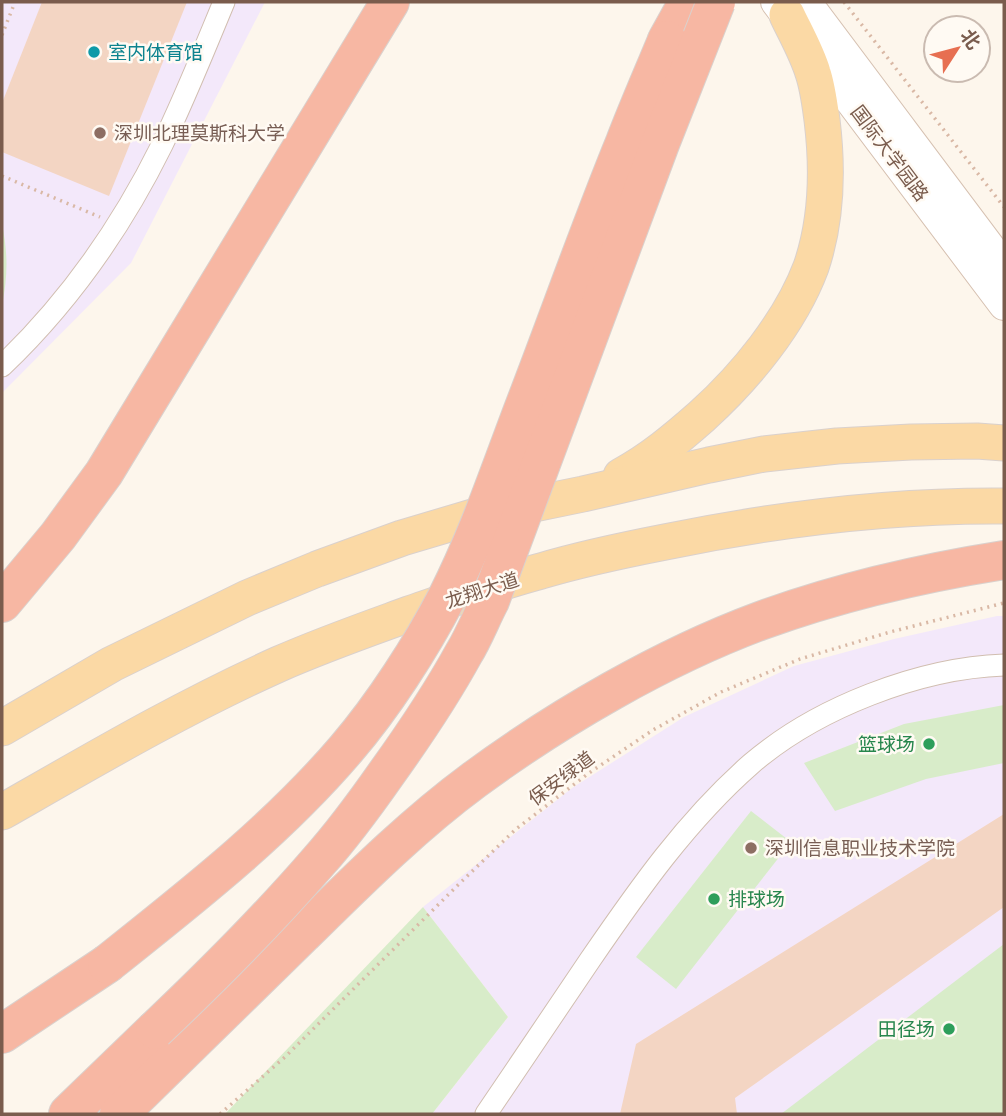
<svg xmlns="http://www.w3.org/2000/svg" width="1006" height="1116" font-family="Montserrat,'Noto Sans SC',sans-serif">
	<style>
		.education { fill: #f3e8fa }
		.green { fill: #d8ecc9 }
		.building { fill: #f3d5c3 }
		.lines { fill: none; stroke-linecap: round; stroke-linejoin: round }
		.street-casing { stroke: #d1beb0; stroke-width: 23 }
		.secondary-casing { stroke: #d6c0b0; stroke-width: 32 }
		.primary-casing { stroke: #dad1cd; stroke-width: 37 }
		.highway-casing { stroke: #dad1cd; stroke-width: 40 }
		.path { stroke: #d9b8a5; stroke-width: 3.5; stroke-dasharray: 2 5; stroke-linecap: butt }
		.street { stroke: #fff; stroke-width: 21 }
		.secondary { stroke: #fff; stroke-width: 30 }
		.primary { stroke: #fbd9a5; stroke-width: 35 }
		.highway { stroke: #f7b7a3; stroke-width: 38 }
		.highway-bridge-casing { stroke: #dad1cd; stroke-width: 40; stroke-linecap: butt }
		.highway-bridge { stroke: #f7b7a3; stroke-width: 38 }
		.culture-dot { fill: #0f9aa8; stroke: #fffaf3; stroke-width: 2.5 }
		.education-dot { fill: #8d6e63; stroke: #fffaf3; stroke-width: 2.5 }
		.leisure-dot { fill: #2e9e5b; stroke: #fffaf3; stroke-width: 2.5 }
		.labels { text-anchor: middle; stroke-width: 5; stroke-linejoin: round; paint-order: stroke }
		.culture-label { font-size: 19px; fill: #0d838f; stroke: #fffaf3; text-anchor: start }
		.education-label { font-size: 19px; fill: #785e54; stroke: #fffaf3; text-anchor: start }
		.street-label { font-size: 19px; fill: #7a5c4d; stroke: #fffaf3 }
		.leisure-label { font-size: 19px; fill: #27864d; stroke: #fffaf3; text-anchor: end }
	</style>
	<rect width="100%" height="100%" fill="#fdf6ec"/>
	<g class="education">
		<polygon points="2,2 265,2 131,263 2,393"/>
		<polygon points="997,616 1004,616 1004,1114 432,1114 508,1017 423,907 572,788 684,717 794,666 894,639"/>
	</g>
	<g class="green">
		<path d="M2,224C8,254 8,275 2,305Z"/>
		<polygon points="1004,705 1004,763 926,779 835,811 804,763 904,724"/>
		<polygon points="751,811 791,842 676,989 636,957"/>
		<polygon points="423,907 508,1017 432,1114 225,1114"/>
		<polygon points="1004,944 1004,1114 781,1114"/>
	</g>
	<g class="building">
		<polygon points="42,2 187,2 109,196 2,152 2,103"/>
		<polygon points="1004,814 1004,907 735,1098 737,1114 620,1114 636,1044"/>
	</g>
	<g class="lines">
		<g class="street-casing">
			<g id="street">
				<path d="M2,366C68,303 122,226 162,145C185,98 204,50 224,2"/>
				<path d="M486,1114C520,1063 555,1012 590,960C638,890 687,820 751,764C816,708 919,668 1004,665"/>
			</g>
		</g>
		<g class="secondary-casing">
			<g id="secondary">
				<polyline points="776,2 1004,305"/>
				<polyline points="806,2 1004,266"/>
			</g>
		</g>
		<g class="primary-casing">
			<g id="primary">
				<path d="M621,476C651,460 677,438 702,416C745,377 790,323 811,267C827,220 828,169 822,120C820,105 818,88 813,73C807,53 796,34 787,15"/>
				<polyline points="2,728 112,664 247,598 317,569 402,538 476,516 583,494 709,465 764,454 837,446 911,442 977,441 1004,443"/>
				<path d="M2,812C93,760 183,707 279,664C322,645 365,630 409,614C452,599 496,583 541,571C581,559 624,550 665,542C777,519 890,505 1004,506"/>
			</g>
		</g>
		<g class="highway-casing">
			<g id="highway">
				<polyline points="667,40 688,2"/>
				<polyline points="2,603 58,536 104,473 390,2"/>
				<polyline points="2,1034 107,964"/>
				<polyline points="68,1114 155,1030"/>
				<path d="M119,1114C181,1054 242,994 303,934C358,880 413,825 474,780C558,718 663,657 760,621C839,592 922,573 1004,560"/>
			</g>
		</g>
		<g class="path">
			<polyline points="844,2 1004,207"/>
			<polyline points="2,35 15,2"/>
			<polyline points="2,176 100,217"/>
			<polyline points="220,1114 285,1057 459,884 516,829 589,773 653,730 721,692 800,659 890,632 1004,603"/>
		</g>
		<use href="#street" class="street"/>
		<use href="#secondary" class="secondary"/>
		<use href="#primary" class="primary"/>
		<use href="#highway" class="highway"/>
		<g class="highway-bridge-casing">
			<g id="highway-bridge">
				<path d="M107,964C191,897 276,831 346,749C383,706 421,647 447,597C478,536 500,470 524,407C558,319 589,230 625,142C638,108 653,74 667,40"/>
				<path d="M155,1030C212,976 267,921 318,862C343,834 365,804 386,774C414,735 441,695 464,653C474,637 481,618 490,601L660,144L716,2"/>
			</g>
		</g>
		<use href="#highway-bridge" class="highway-bridge"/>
	</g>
	<circle class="culture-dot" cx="94" cy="52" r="7"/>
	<g class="education-dot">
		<circle cx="100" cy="133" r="7"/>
		<circle cx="751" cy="848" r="7"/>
	</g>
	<g class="leisure-dot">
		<circle cx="929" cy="744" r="7"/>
		<circle cx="714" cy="899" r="7"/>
		<circle cx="949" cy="1029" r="7"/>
	</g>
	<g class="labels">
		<g class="culture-label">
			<text x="108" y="59">室内体育馆</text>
		</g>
		<g class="education-label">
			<text x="114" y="140">深圳北理莫斯科大学</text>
			<text x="765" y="855">深圳信息职业技术学院</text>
		</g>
		<g class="street-label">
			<text transform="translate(890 153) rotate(53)" y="7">国际大学园路</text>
			<text transform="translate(482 590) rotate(-18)" y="7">龙翔大道</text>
			<text transform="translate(561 778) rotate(-37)" y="7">保安绿道</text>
		</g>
		<g class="leisure-label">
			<text x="915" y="751">篮球场</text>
			<text x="728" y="906" text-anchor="start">排球场</text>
			<text x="935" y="1036">田径场</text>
		</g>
	</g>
	<rect width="1006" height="1116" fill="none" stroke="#7a5c4d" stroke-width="7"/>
	<g transform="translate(957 49) rotate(54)"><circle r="33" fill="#fffaf3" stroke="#cabbb1" stroke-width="2"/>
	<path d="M0-5L12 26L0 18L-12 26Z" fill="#e76f51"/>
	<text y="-10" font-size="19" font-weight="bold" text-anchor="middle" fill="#7a5c4d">北</text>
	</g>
</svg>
